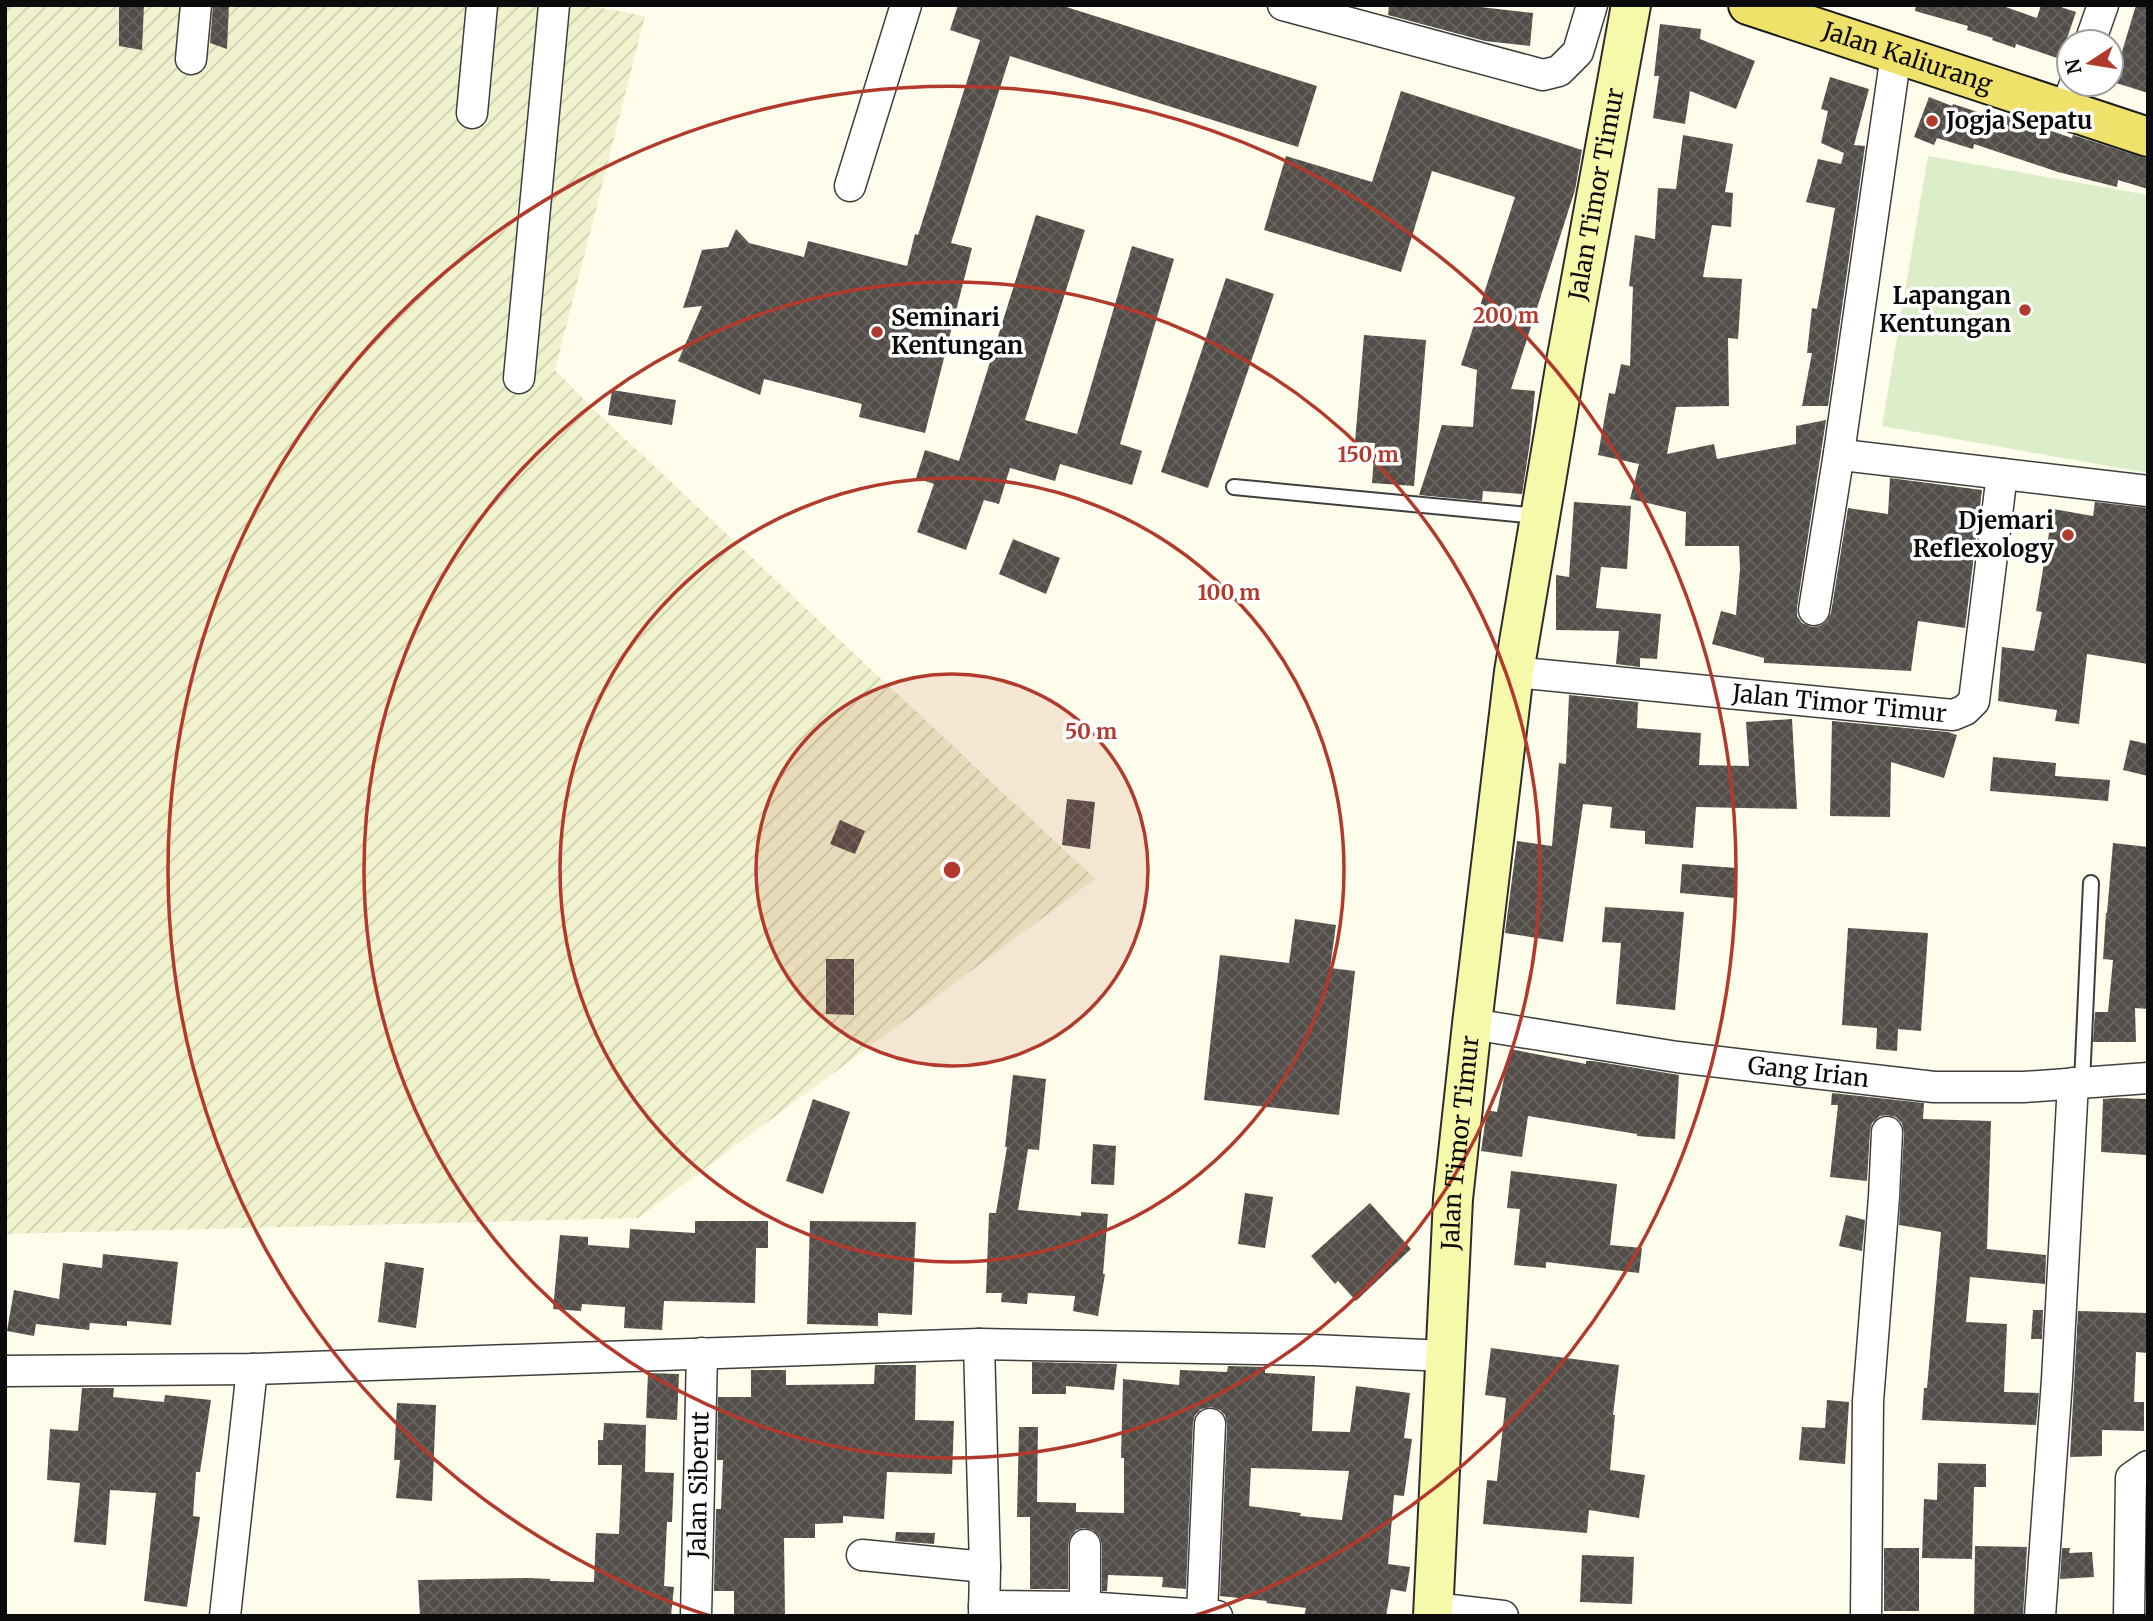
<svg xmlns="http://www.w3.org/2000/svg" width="2153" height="1621" font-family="Merriweather,serif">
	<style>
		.farmland { fill: url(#farmland-furrows) }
		.pitch { fill: #dbedc9 }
		.building { fill: url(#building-cross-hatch); fill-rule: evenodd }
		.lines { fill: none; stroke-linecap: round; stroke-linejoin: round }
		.lane-casing { stroke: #3e3e3e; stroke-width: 18 }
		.street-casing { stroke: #3e3e3e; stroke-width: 33 }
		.secondary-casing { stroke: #2d2d2d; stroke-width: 42 }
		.primary-casing { stroke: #1c1c1c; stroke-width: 42 }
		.lane { stroke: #fff; stroke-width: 14 }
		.street { stroke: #fff; stroke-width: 30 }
		.secondary { stroke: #f7f9aa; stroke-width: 38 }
		.primary { stroke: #efe26a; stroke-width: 38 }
		.ring { fill: none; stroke: #b23a2d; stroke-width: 3.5 }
		.poi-dot { fill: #b23a2d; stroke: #fff; stroke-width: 2.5 }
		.labels { text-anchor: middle; stroke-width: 7; stroke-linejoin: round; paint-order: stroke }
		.street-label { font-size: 24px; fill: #0b0b0b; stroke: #fff }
		.poi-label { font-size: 24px; font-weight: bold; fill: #0b0b0b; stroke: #fff; text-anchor: start }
		.centre { fill: #b23a2d; stroke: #fff; stroke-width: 3.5 }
		.ring-label { font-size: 21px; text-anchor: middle; font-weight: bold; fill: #b23a2d; stroke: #fff; stroke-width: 7; stroke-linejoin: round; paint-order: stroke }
	</style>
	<defs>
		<pattern id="farmland-furrows" width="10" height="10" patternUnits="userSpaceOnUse" patternTransform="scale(1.75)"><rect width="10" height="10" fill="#eff2cd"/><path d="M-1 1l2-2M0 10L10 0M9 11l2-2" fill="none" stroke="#ccceaf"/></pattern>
		<pattern id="building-cross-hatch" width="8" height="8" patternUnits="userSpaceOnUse" patternTransform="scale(1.75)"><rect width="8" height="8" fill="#534e49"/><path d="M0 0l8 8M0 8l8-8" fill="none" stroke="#67635f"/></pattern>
	</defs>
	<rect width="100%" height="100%" fill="#fefdeb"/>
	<polygon class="farmland" points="5,5 584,5 645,16 555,370 592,408 1095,879 638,1218 5,1234"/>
	<polygon class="pitch" points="1928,156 2148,195 2148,473 1882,426"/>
	<g class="building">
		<polygon points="119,5 144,5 142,50 119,46"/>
		<polygon points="213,5 229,5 227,49 210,43"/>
		<polygon points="958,5 1060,5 1317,86 1298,147 1010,56 951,243 972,248 925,433 859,417 862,404 764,379 760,395 678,361 702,306 683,308 702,250 728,247 736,229 749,243 804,257 808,241 907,266 915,234 918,235 980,40 950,30"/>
		<polygon points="1389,5 1463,5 1533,13 1530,46 1485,41 1388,15"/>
		<polygon points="1916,5 2000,5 2037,18 2041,5 2055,5 2076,12 2060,59 2016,44 2015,48 1992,40 1993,38 1967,30 1968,26 1915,11"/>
		<polygon points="2136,5 2148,5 2148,93 2113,82"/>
		<polygon points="1660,24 1701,29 1700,39 1755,61 1736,109 1690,91 1685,124 1653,118 1659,76 1654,76"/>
		<polygon points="1830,77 1869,89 1854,145 1865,146 1828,406 1802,406 1812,353 1807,353 1812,308 1817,309 1835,208 1806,202 1818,159 1841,164 1844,153 1821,143 1828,111 1821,109"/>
		<polygon points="1401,91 1582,150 1575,190 1511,389 1535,391 1530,442 1522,494 1483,491 1482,501 1419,495 1442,425 1473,427 1477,370 1461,365 1515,197 1432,171 1401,272 1264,230 1286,156 1372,182"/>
		<polygon points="1929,97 1952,106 1953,104 1987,115 1989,110 2072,138 2073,135 2148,159 2148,189 2118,180 2117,187 2058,172 1974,144 1973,149 1937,138 1934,145 1914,137"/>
		<polygon points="1683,135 1733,144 1725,192 1733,193 1731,227 1712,225 1703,277 1742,279 1738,339 1728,338 1729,406 1676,407 1667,454 1714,444 1717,459 1796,444 1796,426 1826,420 1797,607 1797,616 1802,623 1812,627 1820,626 1827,621 1831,613 1848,508 1888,514 1890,478 1982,490 1965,628 1918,621 1911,671 1764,663 1764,658 1712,644 1721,611 1736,615 1740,569 1739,546 1685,546 1686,512 1630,499 1639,464 1598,455 1609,393 1615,394 1621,364 1630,366 1633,287 1629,286 1635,235 1655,239 1658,188 1676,189"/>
		<polygon points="1036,215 1085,230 1025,420 1077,434 1132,246 1174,259 1120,444 1142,451 1132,485 1060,464 1055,481 1010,468 999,504 984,500 966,550 917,532 934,484 916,478 925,450 959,461"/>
		<polygon points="1226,278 1274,294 1208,488 1161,472"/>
		<polygon points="1364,335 1426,340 1414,486 1372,483 1375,443 1355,442"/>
		<polygon points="612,390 676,400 672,425 608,415"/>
		<polygon points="1574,502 1631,506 1627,569 1601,567 1596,608 1661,614 1657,659 1640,658 1640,667 1616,664 1619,631 1556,630 1556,575 1569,577"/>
		<polygon points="2095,502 2148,508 2148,664 2087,654 2079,724 2055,721 2057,710 1998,701 2002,647 2034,651 2042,612 2036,611 2053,509 2093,516"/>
		<polygon points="1013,539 1060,558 1046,594 999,574"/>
		<polygon points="1569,695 1638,702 1637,728 1701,733 1699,765 1749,766 1746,722 1792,719 1797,809 1696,807 1693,848 1645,844 1645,831 1610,828 1612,807 1583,804 1563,942 1505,933 1517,841 1552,846 1559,763 1566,764"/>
		<polygon points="1832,721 1948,732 1957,735 1944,778 1891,762 1890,817 1830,816"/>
		<polygon points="2130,740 2148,744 2148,776 2123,770"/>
		<polygon points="1993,757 2056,763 2055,776 2110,780 2108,801 1990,791"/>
		<polygon points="1067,799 1095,802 1090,849 1062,845"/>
		<polygon points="840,820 865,831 855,854 830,844"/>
		<polygon points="2113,843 2148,847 2148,1009 2135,1008 2136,1042 2093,1042 2095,1012 2108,1012 2113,960 2103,959 2106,913 2107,913"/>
		<polygon points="1682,864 1737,868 1735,898 1680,893"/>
		<polygon points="1605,907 1684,912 1675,1010 1616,1004 1621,943 1602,942"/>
		<polygon points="1295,919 1336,925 1330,968 1355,971 1339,1115 1204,1100 1220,955 1289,963"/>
		<polygon points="1848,928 1928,933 1921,1031 1898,1029 1897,1051 1876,1049 1877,1028 1842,1025"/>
		<polygon points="826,959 854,959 854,1015 826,1014"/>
		<polygon points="1510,1049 1586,1064 1586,1061 1593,1061 1679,1075 1675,1139 1637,1136 1637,1134 1528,1116 1522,1157 1481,1151 1487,1110 1497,1112"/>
		<polygon points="1013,1075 1046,1079 1039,1150 1028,1149 1018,1210 1081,1216 1081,1212 1108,1214 1103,1274 1105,1274 1098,1316 1073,1311 1075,1296 1028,1293 1027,1304 1001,1302 1002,1293 986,1293 989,1213 996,1213 1007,1147 1005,1147"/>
		<polygon points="1832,1093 1924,1103 1923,1119 1991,1121 1987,1249 2046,1255 2045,1284 1970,1277 1966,1322 2007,1324 2004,1392 2039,1393 2036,1425 1922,1420 1924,1388 1927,1388 1941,1232 1899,1225 1904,1133 1902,1123 1896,1117 1887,1115 1880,1116 1872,1123 1870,1131 1867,1181 1830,1177 1838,1105 1831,1105"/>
		<polygon points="2117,1098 2148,1099 2148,1155 2101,1152 2103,1099"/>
		<polygon points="813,1099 850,1112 823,1194 786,1181"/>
		<polygon points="1093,1144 1116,1146 1114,1185 1091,1184"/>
		<polygon points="1511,1171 1617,1184 1610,1245 1642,1248 1639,1273 1546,1262 1546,1268 1514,1265 1520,1209 1507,1208"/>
		<polygon points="1245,1193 1273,1197 1265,1248 1238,1244"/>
		<polygon points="1370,1203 1411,1249 1356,1301 1338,1281 1335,1284 1311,1256"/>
		<polygon points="1846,1215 1865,1220 1862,1251 1839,1246"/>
		<polygon points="695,1221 768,1221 768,1248 756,1248 755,1303 664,1301 662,1330 624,1328 625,1307 582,1304 581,1311 553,1309 560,1235 588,1237 588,1245 629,1248 630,1229 695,1233"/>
		<polygon points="810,1221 916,1222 912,1315 878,1313 878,1326 807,1324"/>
		<polygon points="103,1254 178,1262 171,1325 127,1321 127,1326 90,1323 89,1330 36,1324 34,1336 7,1331 14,1290 59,1299 63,1263 102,1268"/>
		<polygon points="385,1262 424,1268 416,1328 378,1322"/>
		<polygon points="2033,1310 2043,1310 2042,1339 2031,1339"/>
		<polygon points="2078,1311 2148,1313 2148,1353 2136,1352 2134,1402 2144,1402 2144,1431 2102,1430 2102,1456 2070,1457"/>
		<polygon points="1491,1348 1619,1365 1613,1415 1615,1415 1610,1470 1645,1475 1639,1518 1589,1510 1587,1533 1483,1524 1487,1480 1497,1481 1506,1398 1485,1395"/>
		<polygon points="1032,1362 1117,1364 1114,1390 1066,1386 1066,1394 1032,1394"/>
		<polygon points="875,1365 916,1365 915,1420 954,1421 952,1474 887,1472 884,1519 843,1516 843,1523 815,1524 815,1538 784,1538 785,1616 734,1616 734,1591 714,1591 716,1509 721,1509 723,1460 717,1460 718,1397 751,1397 751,1370 786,1370 786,1385 874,1384"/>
		<path d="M1228,1366L1265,1367V1373L1315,1376L1312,1431L1350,1432L1356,1386L1410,1393L1404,1438L1412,1439L1404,1496L1394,1495L1388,1564L1410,1567L1406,1592L1391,1589L1386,1616H1304L1306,1608L1266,1603L1267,1601L1220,1596L1227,1425L1225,1415L1220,1410L1211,1407L1201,1409L1195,1415L1193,1423L1186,1589L1162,1587L1163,1577L1108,1575L1107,1591H1102V1545L1100,1537L1093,1530L1084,1528L1076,1530L1070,1537L1068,1545V1589H1030V1517H1017L1019,1427H1038L1037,1502L1076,1503V1512L1124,1513V1458H1121L1123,1379L1179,1385L1180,1370L1227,1372ZM1251,1468L1349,1471L1342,1520L1300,1516L1301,1513L1249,1506Z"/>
		<polygon points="648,1373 679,1374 677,1420 646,1418"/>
		<polygon points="82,1388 114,1388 113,1397 164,1402 165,1395 211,1400 200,1472 196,1472 193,1516 200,1517 187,1607 144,1601 156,1493 110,1490 106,1545 74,1542 80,1483 47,1480 50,1429 78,1431"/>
		<polygon points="1827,1400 1849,1402 1845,1464 1799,1460 1802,1427 1825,1428"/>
		<polygon points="397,1403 436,1405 432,1501 396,1498 400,1460 394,1460"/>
		<polygon points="604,1423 646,1425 645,1472 674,1473 672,1522 667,1522 664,1586 674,1587 671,1616 420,1616 418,1580 528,1578 550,1579 550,1581 594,1582 596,1533 619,1534 622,1465 598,1465 598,1440 603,1440"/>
		<polygon points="1938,1463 1986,1464 1986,1487 1974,1487 1972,1559 1922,1558 1924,1499 1937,1500"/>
		<polygon points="896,1532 935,1533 934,1544 895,1541"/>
		<polygon points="1975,1546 2027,1547 2023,1616 1974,1616"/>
		<rect x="1884" y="1548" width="35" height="63"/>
		<polygon points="2062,1548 2070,1548 2069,1553 2092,1552 2094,1577 2060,1579"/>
		<polygon points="1582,1555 1634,1557 1632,1604 1580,1602"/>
	</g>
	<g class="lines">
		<g class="lane-casing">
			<g id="lane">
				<polyline points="1234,487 1538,516"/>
				<polyline points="2082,1083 2091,883"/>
			</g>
		</g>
		<g class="street-casing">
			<g id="street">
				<polyline points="1283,5 1543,75 1559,71 1578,52 1592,5"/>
				<polyline points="2090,42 2103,5"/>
				<polyline points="1896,54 1839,453 1851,456 2148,491"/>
				<polyline points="191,59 196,5"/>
				<polyline points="2065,110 2075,84"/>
				<polyline points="472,113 482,5"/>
				<polyline points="850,186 906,5"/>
				<polyline points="519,378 554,5"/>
				<polyline points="1814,610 1839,453"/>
				<path id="s1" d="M1514,672L1953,715L1965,710L1974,701L2002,474"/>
				<path id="s2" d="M1472,1024L1677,1057L1934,1087H2024L2148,1078"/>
				<polyline points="979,1344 985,1567 984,1616"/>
				<polyline points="5,1371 252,1369 979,1344 1313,1350 1446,1356"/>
				<polyline points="862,1555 985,1567"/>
				<polyline points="984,1606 1085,1607 1217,1616"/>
				<polyline points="1085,1607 1085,1545"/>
				<polyline points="1434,1608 1503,1616"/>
				<polyline points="1202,1614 1210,1424"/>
				<polyline points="225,1616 252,1369"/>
				<path id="s3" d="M696,1616L702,1353"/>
				<polyline points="1866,1616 1868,1401 1884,1197 1887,1132"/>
				<polyline points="2040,1616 2057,1380 2073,1083"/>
				<polyline points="2129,1616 2131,1478 2148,1466"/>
			</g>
		</g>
		<g class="secondary-casing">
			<g id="secondary">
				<path id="s4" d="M1433,1616L1453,1199L1472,1024L1514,672L1566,362L1631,5"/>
			</g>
		</g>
		<g class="primary-casing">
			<g id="primary">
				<path id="s5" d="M1748,5L2148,137"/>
			</g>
		</g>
		<use href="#lane" class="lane"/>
		<use href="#street" class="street"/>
		<use href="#secondary" class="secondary"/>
		<use href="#primary" class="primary"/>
	</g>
	<circle cx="952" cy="870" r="196" fill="#b23a2d" fill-opacity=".12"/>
	<g class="ring">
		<circle cx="952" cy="870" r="196"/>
		<circle cx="952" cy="870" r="392"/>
		<circle cx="952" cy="870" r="588"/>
		<path d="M710 1616A784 784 0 1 1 1194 1616"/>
	</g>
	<g class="poi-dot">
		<circle cx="1932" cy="121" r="7"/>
		<circle cx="2025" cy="310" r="7"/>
		<circle cx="877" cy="332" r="7"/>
		<circle cx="2068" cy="535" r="7"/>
	</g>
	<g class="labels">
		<g class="street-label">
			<text dy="8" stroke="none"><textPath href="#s5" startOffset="168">Jalan Kaliurang</textPath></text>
			<text dy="8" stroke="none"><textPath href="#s4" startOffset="1433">Jalan Timor Timur</textPath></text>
			<text dy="8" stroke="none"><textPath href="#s1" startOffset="327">Jalan Timor Timur</textPath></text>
			<text dy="8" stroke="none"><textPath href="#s2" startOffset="340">Gang Irian</textPath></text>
			<text dy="8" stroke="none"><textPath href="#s4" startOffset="474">Jalan Timor Timur</textPath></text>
			<text dy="8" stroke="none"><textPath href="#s3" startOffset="131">Jalan Siberut</textPath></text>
		</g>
		<g class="poi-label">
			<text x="1946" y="129">Jogja Sepatu</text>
			<text x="2011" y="304" text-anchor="end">Lapangan<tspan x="2011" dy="28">Kentungan</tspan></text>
			<text x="891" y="326">Seminari<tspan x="891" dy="28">Kentungan</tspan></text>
			<text x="2054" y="529" text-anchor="end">Djemari<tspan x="2054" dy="28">Reflexology</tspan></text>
		</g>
	</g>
	<circle cx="952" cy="870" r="10" class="centre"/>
	<g class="ring-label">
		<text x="1506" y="323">200 m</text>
		<text x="1368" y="462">150 m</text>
		<text x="1229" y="600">100 m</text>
		<text x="1091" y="739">50 m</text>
	</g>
	<rect width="2153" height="1621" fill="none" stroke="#0b0b0b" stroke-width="14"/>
	<g transform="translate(2090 63) rotate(258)"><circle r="33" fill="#ffffff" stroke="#9d9d9d" stroke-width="2"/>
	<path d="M0-5L12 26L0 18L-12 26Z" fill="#b23a2d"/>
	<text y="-10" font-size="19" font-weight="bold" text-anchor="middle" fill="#0b0b0b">N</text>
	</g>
</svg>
